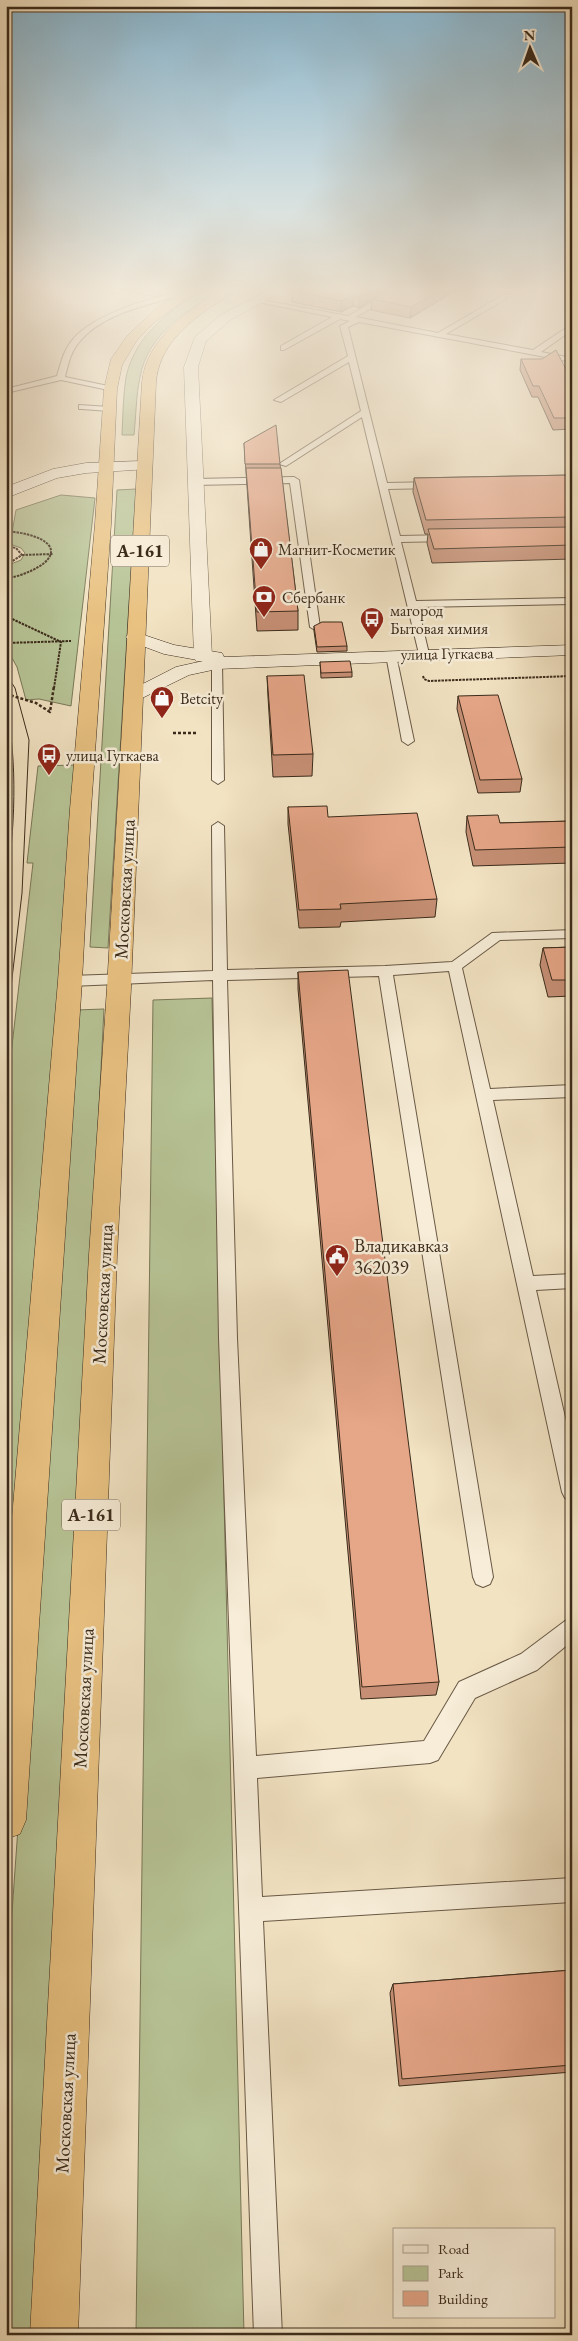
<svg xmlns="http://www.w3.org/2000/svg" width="578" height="2341" font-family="'EB Garamond',serif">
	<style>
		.green { fill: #b7c496; stroke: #797858 }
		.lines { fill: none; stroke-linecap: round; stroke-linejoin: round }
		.lane-casing { stroke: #695945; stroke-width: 2 }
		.street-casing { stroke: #695945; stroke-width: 1 }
		.secondary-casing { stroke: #3b2b1b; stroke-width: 1 }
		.highway-casing { stroke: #3b2b1b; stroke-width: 1 }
		.path-far1 { stroke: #3b2b1b; stroke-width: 2; stroke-dasharray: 2.5 1; stroke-linecap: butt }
		.path { stroke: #3b2b1b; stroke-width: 2.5; stroke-dasharray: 3 2; stroke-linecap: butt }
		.lane { fill: #f7edd8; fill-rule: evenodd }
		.street { fill: #f7edd8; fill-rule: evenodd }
		.secondary { fill: #f7edd8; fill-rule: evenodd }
		.highway { fill: #e9c282; fill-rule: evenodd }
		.tram { stroke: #3b2b1b; stroke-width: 1 }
		.wall { fill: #c68f75; stroke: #3b2b1b }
		.shaded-wall { fill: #a1745f; stroke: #3b2b1b }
		.building { fill: #e6a688; stroke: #3b2b1b }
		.labels { text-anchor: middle; stroke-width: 5; stroke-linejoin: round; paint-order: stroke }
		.far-poi-label { font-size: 16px; fill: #3b2b1b; stroke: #f7edd8; text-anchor: start }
		.far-street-label { font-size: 16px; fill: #3b2b1b; stroke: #f7edd8 }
		.shield { fill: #f7edd8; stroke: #736554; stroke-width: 1 }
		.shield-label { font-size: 18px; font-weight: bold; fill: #3b2b1b }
		.street-label { font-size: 19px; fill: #3b2b1b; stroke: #f7edd8 }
		.poi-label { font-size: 19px; fill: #3b2b1b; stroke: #f7edd8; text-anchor: start }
	</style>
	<rect width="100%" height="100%" fill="#f2e3c3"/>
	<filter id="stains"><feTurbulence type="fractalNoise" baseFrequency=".004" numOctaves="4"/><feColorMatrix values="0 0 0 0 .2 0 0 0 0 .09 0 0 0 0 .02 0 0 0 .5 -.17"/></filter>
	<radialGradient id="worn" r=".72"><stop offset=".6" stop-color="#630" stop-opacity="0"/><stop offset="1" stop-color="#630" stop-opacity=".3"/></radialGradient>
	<g class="green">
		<path d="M207,288H224C188,310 148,333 140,377C136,396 136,416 134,435H122C123,416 123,396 126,377C135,335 172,307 207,288Z"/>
		<polygon points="136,489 108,948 90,947 117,490"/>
		<polygon points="61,495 95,498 71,706 39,699 26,700 17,667 6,647 6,566 21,560 25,553 21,548 10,544 16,510"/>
		<polygon points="77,765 6,1609 6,1098 33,863 27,863 38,766"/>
		<polygon points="212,998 244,2335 136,2335 153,1000"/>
		<polygon points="104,1009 37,2335 6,2335 6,1997 76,1010"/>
	</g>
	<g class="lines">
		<g class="lane-casing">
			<g id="lane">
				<polygon points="117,288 133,288 159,294 155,296"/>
				<path d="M191,288L195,290L193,291C157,304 106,310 80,341C71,351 68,364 65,377L113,387V391L61,380L6,393V389L57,376C61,362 64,349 74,338C97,312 158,296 191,288Z"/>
				<polygon points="398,288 407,288 356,317 438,333 503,295 506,295 506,299 446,334 533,350 572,324 572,330 541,352 572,358 572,362 359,322 348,327 387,483 436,482 441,485 436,488 388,489 400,536 449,535 454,538 449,541 401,542 416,601 572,598 572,604 418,607 429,654 424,657 419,654 362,417 286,466 279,464 361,411 349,362 281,402 274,400 348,356 340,326 350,321 340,319 284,350 281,350 281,346 332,317 253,301 257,299 348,316"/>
				<polygon points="512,288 521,288 511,294 507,294 507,292"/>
				<polygon points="79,405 109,407 113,409 109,411 82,409 79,409"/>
				<polygon points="294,477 299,480 320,627 315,630 310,627 290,483 194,485 189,482 194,479"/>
				<polygon points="391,652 396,655 414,741 408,745 402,741 386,655"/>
				<polygon points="217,660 222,663 224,780 218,784 212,780 212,663"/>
				<polygon points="218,822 224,826 227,970 385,966 452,962 492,933 572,930 572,938 500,940 462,968 490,1089 572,1085 572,1097 493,1100 533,1276 572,1274 572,1288 536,1290 572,1448 572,1501 565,1498 562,1492 449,971 393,975 493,1577 490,1584 483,1587 476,1584 473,1577 379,976 227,980 237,1338 256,1756 424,1741 459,1682 521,1654 565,1621 572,1618 572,1641 537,1670 475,1698 438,1760 430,1763 257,1778 262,1897 572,1878 572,1902 263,1921 282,2335 254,2335 219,1338 213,980 70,986 63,981 70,976 213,971 212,826"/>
			</g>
		</g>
		<g class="street-casing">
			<polygon id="street" points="274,288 289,288 230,320 206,341 198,367 212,657 210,661 196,661 194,657 184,367 195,337 222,314"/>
		</g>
		<g class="secondary-casing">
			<g id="secondary">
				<polygon points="144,461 152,466 149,469 86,473 57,478 6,498 6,487 53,469 86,463"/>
				<polygon points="135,632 174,645 222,653 224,657 572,645 572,655 217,669 189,675 134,702 127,700 124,696 127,692 176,667 203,661 164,654 129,641 126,637 129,633"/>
			</g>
		</g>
		<g class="highway-casing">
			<g id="highway">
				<polygon points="187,288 201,288 156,321 137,340 122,365 117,389 111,524 91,809 82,981 26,1820 20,1834 6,1839 6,1588 58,981 70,809 95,524 104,389 111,359 128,335 158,307"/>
				<path d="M223,288H237C231,296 220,301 212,306C185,325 159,347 156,382L131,988L117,1255L78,2335H30L89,1255L107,988L142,382C147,337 189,311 223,288Z"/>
			</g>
		</g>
		<g class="path-far1">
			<polyline points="6,521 9,510"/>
			<path d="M6,531C70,537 62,566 6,579"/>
			<polyline points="6,546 16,548 22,555 6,565"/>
			<polyline points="22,555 53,554"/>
			<polyline points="6,616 61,642 54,688"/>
			<polyline points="6,643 71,641"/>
			<polyline points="423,676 424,679 429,681 572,676"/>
		</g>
		<g class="path">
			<polyline points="6,694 36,703 50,712 54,686"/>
			<polyline points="173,733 198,733"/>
		</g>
		<use href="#lane" class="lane"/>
		<use href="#street" class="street"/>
		<use href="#secondary" class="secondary"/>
		<use href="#highway" class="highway"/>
		<g class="tram">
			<polyline points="6,674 15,688 29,740 22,893 6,1030"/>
			<path d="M6,703C18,766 15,827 6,890"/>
		</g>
	</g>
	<g class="wall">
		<polygon points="460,288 410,318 371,310 372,300 359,308 353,306 341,312 292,302 292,291"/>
		<polygon points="521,359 572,381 572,429 553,430 538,397 532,397 520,370"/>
		<polygon points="244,443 280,464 298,611 298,630 257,631"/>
		<polygon points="572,475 572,559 432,563 427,543 428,534 425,534 413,492 414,478"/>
		<polygon points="314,626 347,646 347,651 317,652 314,631"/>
		<polygon points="320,662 352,672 352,677 321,678"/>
		<polygon points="267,676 313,754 312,776 273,777 268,697"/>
		<polygon points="458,696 522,779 520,792 478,793 457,709"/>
		<polygon points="288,807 328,817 437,899 435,917 341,922 340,927 299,928 288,824"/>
		<polygon points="467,816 500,823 572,821 572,863 473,866 466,832"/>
		<polygon points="572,947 572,996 548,997 540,965 543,948"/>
		<polygon points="298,972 439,1682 436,1695 361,1699 298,989"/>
		<polygon points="572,1970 572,2072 399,2086 390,1993 393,1984"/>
	</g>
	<g class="shaded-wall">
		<polygon points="375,288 394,288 372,299 372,300 359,308 359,297"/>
		<polygon points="443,288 460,288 410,318 411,307"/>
		<polygon points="353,295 353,306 341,312 341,301"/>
	</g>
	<g class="building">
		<polygon points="299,288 375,288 359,297 353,295 341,301 292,291"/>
		<polygon points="392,288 443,288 411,307 372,299"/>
		<polygon points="556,350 572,381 572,418 554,418 539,386 533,386 521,359 542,359"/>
		<polygon points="276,425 280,464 245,464 244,443"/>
		<polygon points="246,468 281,468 298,611 257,612"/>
		<polygon points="572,475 572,517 426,520 414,478"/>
		<polygon points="572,527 572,545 434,549 428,529"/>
		<polygon points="322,622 342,622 347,646 317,647 314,626"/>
		<polygon points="350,661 352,672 321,673 320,662"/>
		<polygon points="304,675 313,754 273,755 267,676"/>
		<polygon points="498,695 522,779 480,780 458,696"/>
		<polygon points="327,806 328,817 417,813 437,899 340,904 341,909 299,910 288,807"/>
		<polygon points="498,815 500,823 572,821 572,847 475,850 467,816"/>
		<polygon points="572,947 572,980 552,980 543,948"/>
		<polygon points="348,970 439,1682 362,1687 298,972"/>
		<polygon points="572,1970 572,2065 402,2079 393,1984"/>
	</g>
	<linearGradient id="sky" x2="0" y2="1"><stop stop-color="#89b8d2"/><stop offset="0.47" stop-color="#f9f2e4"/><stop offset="1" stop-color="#f9f2e4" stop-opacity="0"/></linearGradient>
	<rect width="578" height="616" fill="url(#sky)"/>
	<defs>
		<g id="shop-pin" transform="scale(1.25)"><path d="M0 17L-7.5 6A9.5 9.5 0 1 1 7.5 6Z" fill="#8f2418" stroke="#f7edd8"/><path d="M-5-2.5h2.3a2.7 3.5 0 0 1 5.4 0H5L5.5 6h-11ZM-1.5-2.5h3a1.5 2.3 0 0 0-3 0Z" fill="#fff"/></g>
		<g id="bank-pin" transform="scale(1.25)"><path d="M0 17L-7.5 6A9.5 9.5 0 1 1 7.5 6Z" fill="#8f2418" stroke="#f7edd8"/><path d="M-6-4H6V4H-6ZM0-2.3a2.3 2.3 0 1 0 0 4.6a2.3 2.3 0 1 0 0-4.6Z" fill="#fff"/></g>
		<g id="bus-pin" transform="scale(1.25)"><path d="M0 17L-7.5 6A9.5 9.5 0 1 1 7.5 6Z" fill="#8f2418" stroke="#f7edd8"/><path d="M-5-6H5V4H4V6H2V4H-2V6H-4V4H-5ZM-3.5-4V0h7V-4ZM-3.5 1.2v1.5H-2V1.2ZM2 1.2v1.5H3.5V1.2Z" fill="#fff"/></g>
		<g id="civic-pin" transform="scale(1.25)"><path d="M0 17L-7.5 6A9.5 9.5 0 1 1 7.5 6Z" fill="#8f2418" stroke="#f7edd8"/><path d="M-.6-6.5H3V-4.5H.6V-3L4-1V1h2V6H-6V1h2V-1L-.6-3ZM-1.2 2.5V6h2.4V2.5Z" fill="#fff"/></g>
	</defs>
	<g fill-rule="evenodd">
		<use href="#shop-pin" x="261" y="549"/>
		<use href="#bank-pin" x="264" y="597"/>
		<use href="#bus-pin" x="372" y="619"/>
		<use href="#shop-pin" x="162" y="698"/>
		<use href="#bus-pin" x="49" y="755"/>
		<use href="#civic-pin" x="337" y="1256"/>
	</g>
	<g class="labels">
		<g class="far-poi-label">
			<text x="278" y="555">Магнит-Косметик</text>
			<text x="282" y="603">Сбербанк</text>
			<text x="390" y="616">магород<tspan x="390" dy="18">Бытовая химия</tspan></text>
			<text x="180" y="704">Betcity</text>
			<text x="66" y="761">улица Гугкаева</text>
		</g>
		<g class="far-street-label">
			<text transform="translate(447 653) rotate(-1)" y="6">улица Гугкаева</text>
		</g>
		<g class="shield">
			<rect x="111" y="535.5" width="58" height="31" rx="4"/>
			<rect x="62" y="1499.5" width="58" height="31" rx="4"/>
		</g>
		<g class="shield-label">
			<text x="140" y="557">А-161</text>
			<text x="91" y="1521">А-161</text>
		</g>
		<g class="street-label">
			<text transform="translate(124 889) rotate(-87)" y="7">Московская улица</text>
			<text transform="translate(102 1294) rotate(-87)" y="7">Московская улица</text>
			<text transform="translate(83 1698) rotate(-87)" y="7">Московская улица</text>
			<text transform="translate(65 2103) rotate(-87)" y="7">Московская улица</text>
		</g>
		<g class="poi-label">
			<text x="354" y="1252">Владикавказ<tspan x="354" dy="22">362039</tspan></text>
		</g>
	</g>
	<rect width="578" height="2341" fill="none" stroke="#f2e3c3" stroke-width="25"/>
	<rect x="8" y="8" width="563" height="2326" fill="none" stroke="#3b2b1b" stroke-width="2.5"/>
	<rect x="12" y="12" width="553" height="2316" fill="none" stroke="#3b2b1b"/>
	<rect x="393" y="2228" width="162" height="90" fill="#f7edd8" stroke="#ac9f8c"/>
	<rect x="403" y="2245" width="25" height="8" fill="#f7edd8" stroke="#ac9f8c"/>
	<text x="438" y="2254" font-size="15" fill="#3b2b1b">Road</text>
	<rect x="403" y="2266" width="25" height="15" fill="#b7c496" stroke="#ac9f8c"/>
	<text x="438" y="2278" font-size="15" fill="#3b2b1b">Park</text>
	<rect x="403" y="2291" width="25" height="15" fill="#e6a688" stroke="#ac9f8c"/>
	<text x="438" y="2304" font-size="15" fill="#3b2b1b">Building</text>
	<g transform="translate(530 48) rotate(358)" stroke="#f7edd8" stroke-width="4" paint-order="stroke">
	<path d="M0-4L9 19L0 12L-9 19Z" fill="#3b2b1b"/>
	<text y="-8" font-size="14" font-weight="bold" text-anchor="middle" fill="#3b2b1b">N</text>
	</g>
	<rect width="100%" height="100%" filter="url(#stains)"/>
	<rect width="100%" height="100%" fill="url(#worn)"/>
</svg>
